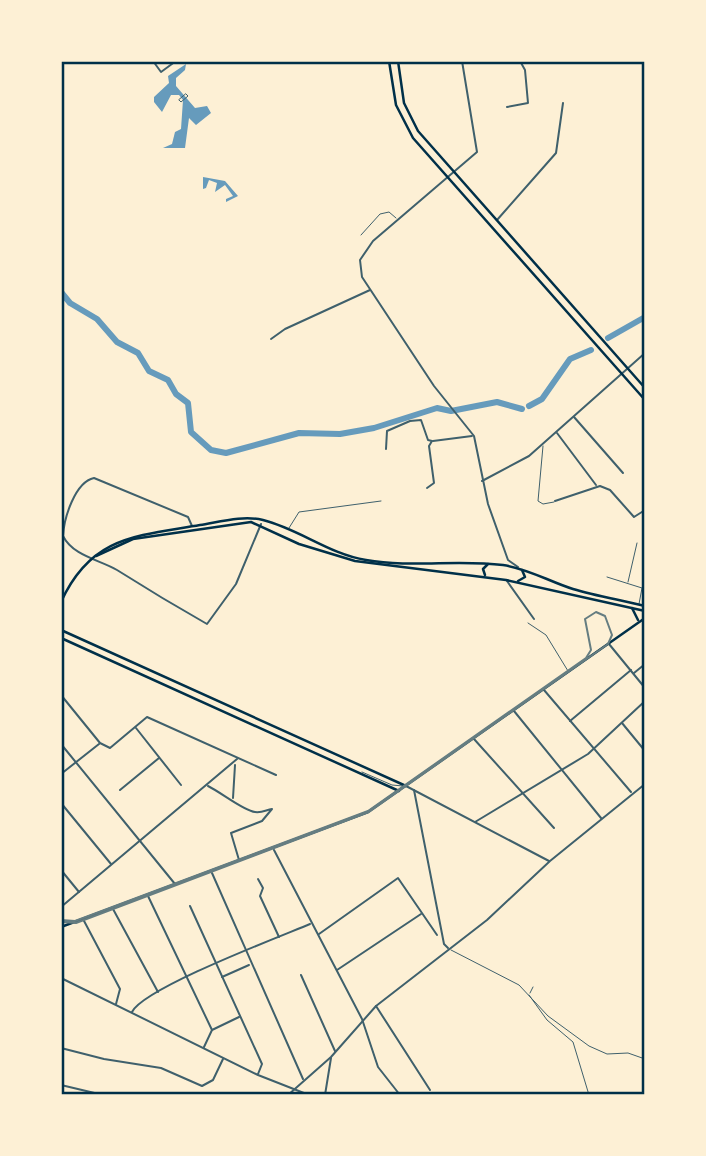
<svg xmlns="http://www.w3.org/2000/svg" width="706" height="1156" font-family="'Noto Sans',sans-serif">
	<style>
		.water { fill: #669bbc }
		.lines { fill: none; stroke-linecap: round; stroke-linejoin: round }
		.river { stroke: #669bbc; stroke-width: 6 }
		.service { stroke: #3f606c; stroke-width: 1 }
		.pedestrian { stroke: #3f606c; stroke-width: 1 }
		.minor { stroke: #3f606c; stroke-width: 2 }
		.tertiary { stroke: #3f606c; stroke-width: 2 }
		.secondary { stroke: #003049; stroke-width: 2.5 }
		.primary { stroke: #003049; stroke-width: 2.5 }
		.tram { stroke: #657d81; stroke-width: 2 }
		.neatline { fill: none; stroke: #003049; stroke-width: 2.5 }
	</style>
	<rect width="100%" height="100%" fill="#fdf0d5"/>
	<g class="water">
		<polygon points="186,64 185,70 176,78 176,86 195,108 207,106 211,113 196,125 189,118 185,148 163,148 172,144 175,132 181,129 183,100 179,95 171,95 162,112 154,102 154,97 169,83 168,76"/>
		<polygon points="203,177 225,181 238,196 226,202 226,199 233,196 225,185 215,192 217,183 209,180 206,188 203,189"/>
	</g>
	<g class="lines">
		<g class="river">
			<polyline points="61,292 70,303 97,319 117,342 138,353 149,371 168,380 176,394 188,403 191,432 211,450 226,453 299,433 340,434 374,428 437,408 451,411 497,402 522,409"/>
			<polyline points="608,338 645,317"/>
			<polyline points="529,406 542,399 570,359 591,350"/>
		</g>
		<g class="service">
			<polyline points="361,235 380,214 389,212 396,218"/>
			<polyline points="543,446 538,501 543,504 554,502"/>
			<polyline points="289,528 299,512 381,501"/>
			<polyline points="607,577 642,588 639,604"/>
			<polyline points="628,582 637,543"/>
			<polyline points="528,623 546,635 568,671"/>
			<polyline points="362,772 392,785 403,786"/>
			<polyline points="451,950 519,985 548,1016 589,1046 607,1054 628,1053 645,1059"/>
			<polyline points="530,993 533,987"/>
		</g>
		<g class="pedestrian">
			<polygon points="186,94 188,96 181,102 179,100"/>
			<polyline points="529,995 547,1020 573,1042 589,1095"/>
		</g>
		<g class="minor">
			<polyline points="153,61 161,72 176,61"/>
			<polyline points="405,61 419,61"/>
			<polyline points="507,107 528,103 525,70 520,61"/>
			<polyline points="497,220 556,153 563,103"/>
			<polyline points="271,339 285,329 370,290"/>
			<polyline points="574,417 623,473"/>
			<polyline points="557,433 596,485"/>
			<polyline points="433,441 472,436"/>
			<polyline points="386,449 387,431 410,421 421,420 428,440 432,441 429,446 434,483 427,488"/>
			<polyline points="482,481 529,456 645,353"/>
			<polyline points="555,501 600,486 610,490 634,517 645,510"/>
			<path d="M192,526L188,517L94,478C75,482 64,518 63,536C73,556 100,560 117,570C147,589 177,607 207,624L236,584L261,524"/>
			<polyline points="507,581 534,619"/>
			<polyline points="609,644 645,688"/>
			<polyline points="634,673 645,664"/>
			<polyline points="544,690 631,792"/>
			<polyline points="61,695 100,743 110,748 147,717 276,775"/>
			<polyline points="514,711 601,818"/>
			<polyline points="570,721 631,670"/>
			<polyline points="622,723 645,751"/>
			<polyline points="136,728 181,785"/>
			<polyline points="474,739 554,828"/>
			<polyline points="61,744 175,884"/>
			<polyline points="61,774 99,744"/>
			<path d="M208,786C222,793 244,811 255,812C262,813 266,810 272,809L262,821L231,833L239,860"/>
			<polyline points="406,786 549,861"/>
			<polyline points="120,790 159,758"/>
			<polyline points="414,790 444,944 448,948"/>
			<polyline points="233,798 235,765"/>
			<polyline points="61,803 111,864"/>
			<polyline points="475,822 588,754 645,701"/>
			<polyline points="274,850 362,1019 378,1067 400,1095"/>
			<polyline points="61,870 79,892"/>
			<polyline points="212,873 303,1079"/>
			<polyline points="258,879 263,888 260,896 279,937"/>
			<polyline points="148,896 212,1030"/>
			<polyline points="190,906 262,1064 258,1074"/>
			<polyline points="61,907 237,759"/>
			<polyline points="113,909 158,992"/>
			<polyline points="83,919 120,989 116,1004"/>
			<polyline points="319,934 398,878 437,935"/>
			<polyline points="337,970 421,914"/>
			<polyline points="301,975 335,1051"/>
			<polyline points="222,977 249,965"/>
			<polyline points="61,978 258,1075 309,1095"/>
			<polyline points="376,1006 430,1090"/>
			<path d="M132,1012C144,988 279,937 310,924"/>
			<polyline points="204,1047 212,1030 239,1017"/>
			<polyline points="61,1048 104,1059 161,1068 202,1086 213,1080 223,1059"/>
			<polyline points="61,1085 103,1095"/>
			<polyline points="288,1095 331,1057 376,1006 487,920 550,861 645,784"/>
			<polyline points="325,1095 331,1058"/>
		</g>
		<g class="tertiary">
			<polyline points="462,61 477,152 373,241 360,260 362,277 434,386 474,436 488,504 508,560 518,567"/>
			<polyline points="61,921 69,922"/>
		</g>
		<g class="secondary">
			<polyline points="632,608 638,620"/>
			<polyline points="61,630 406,786"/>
			<polyline points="61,638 399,791"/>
			<polyline points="61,927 368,812 645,618"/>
		</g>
		<g class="primary">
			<polyline points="389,61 396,105 413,138 645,400"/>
			<polyline points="398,61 404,103 418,131 645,388"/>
			<polyline points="96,556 133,539 251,522 299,544 355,561 506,580 645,611"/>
			<polyline points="485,575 483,569 488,564"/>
			<polyline points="518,581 525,577 522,570"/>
			<path d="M61,602C91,536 136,536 200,525C219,522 243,515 263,520C299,529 329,554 366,560C412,568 457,559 503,565C529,569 548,581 573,589C596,596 621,600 645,606"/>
		</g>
		<polyline class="tram" points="61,920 75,921 368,811 586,658 591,650 585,619 596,612 605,616 612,635 608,644 369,812 76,923 61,922"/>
	</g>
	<rect width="706" height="1156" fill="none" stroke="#fdf0d5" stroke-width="126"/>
	<rect x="63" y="63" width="580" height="1030" class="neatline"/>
</svg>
